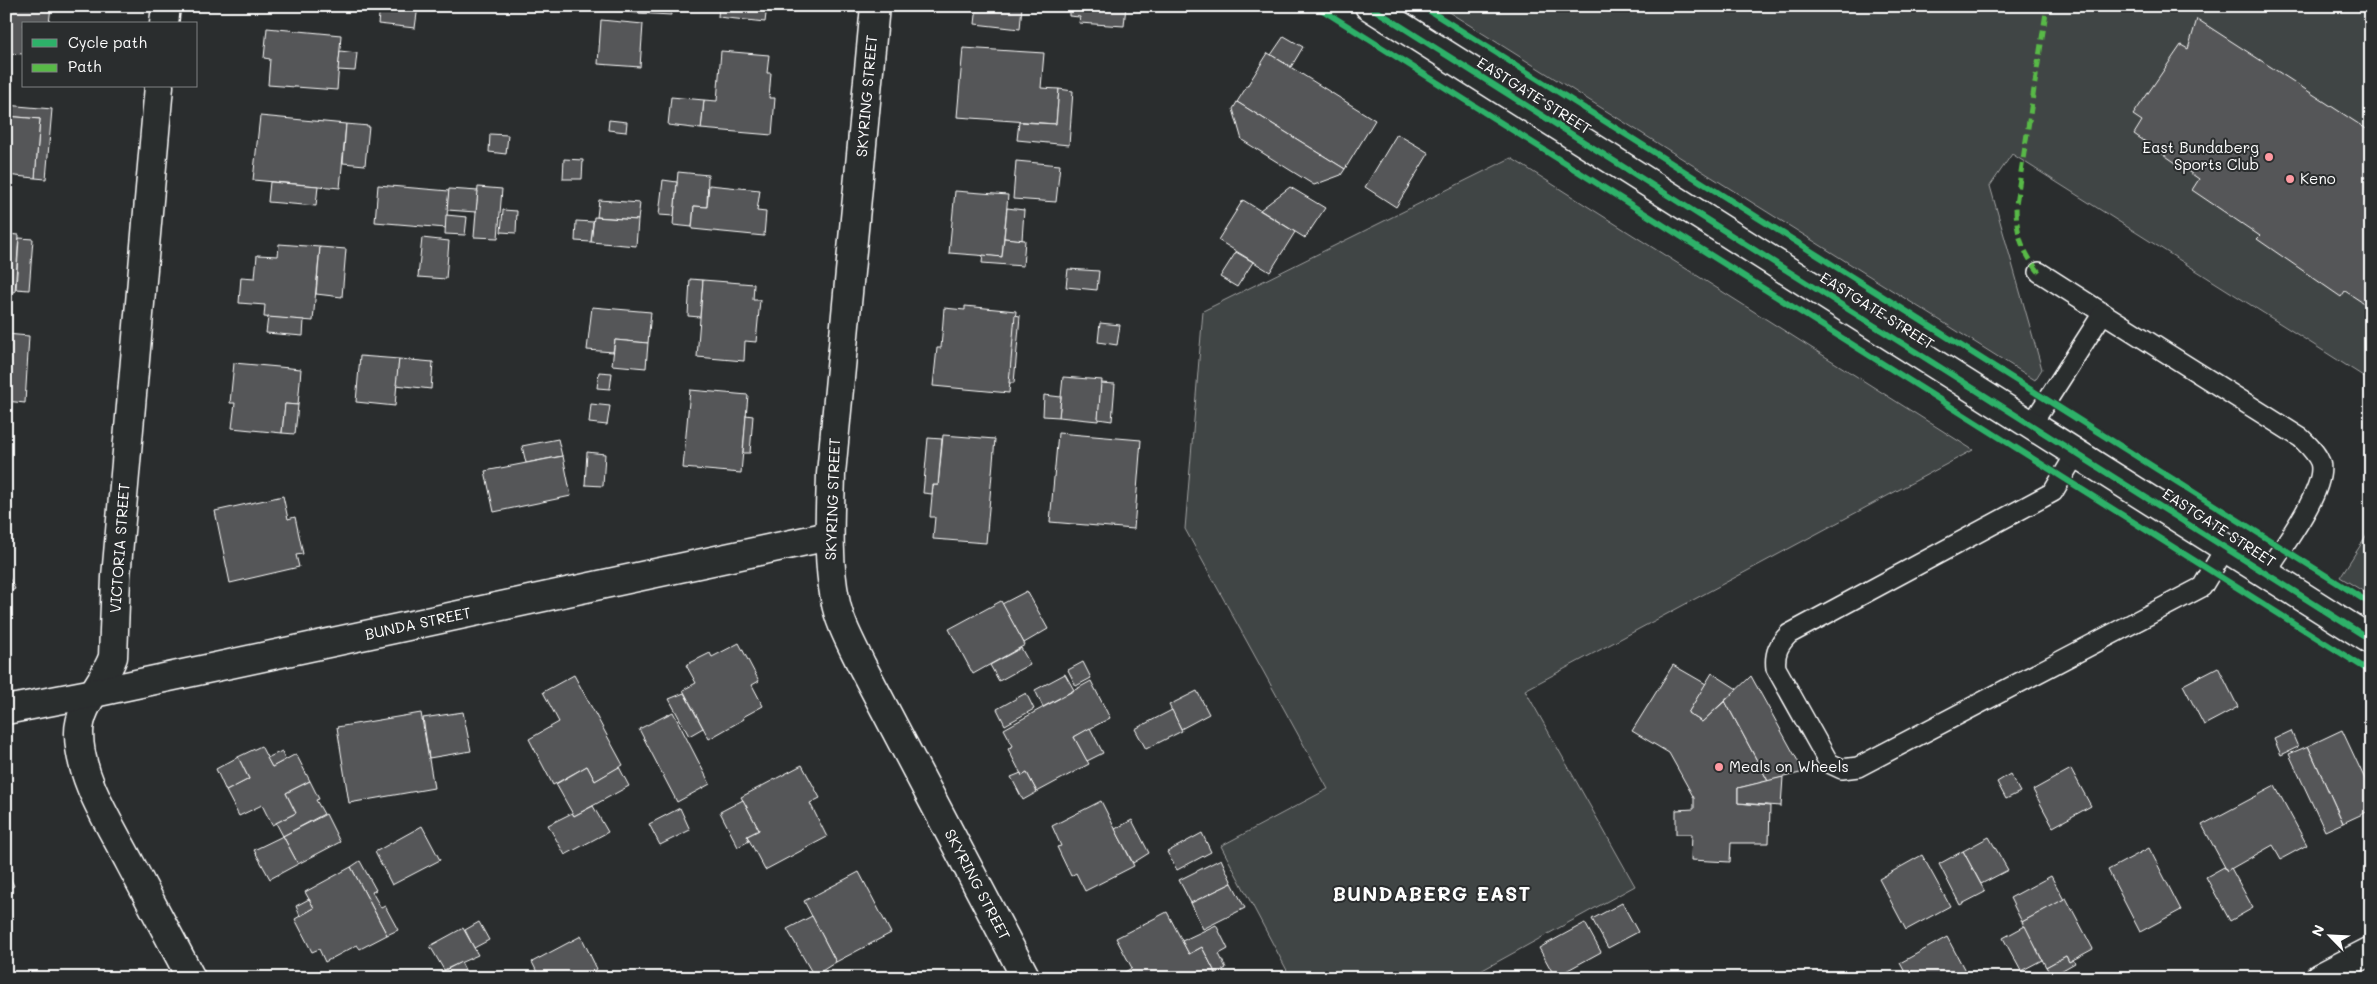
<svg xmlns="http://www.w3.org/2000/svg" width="2377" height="984" font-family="Mali,sans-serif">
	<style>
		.green { fill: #414445; stroke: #a0a2a2 }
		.building { fill: #555758; stroke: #fff }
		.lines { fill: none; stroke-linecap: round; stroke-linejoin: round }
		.lane-casing { stroke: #fff; stroke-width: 22 }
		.street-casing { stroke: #fff; stroke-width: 31 }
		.secondary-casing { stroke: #fff; stroke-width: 31 }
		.lane { stroke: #2a2d2e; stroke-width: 19 }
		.street { stroke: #2a2d2e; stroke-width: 28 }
		.secondary { stroke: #2a2d2e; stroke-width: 28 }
		.quiet { stroke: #58b947; stroke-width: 5; stroke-dasharray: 10 5; stroke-linecap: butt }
		.cycleway-casing { stroke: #2a2d2e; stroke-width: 9 }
		.cycleway { stroke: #2db169; stroke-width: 6 }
		.poi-dot { fill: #ff9aa2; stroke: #2a2d2e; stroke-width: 2 }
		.labels { text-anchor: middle; stroke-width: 4; stroke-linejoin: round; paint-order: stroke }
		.street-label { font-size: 15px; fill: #fff; stroke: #2a2d2e }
		.poi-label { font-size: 15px; fill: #fff; stroke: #2a2d2e; text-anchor: start }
		.district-label { font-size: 20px; font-weight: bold; letter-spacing: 1px; fill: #fff; stroke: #2a2d2e }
	</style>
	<rect width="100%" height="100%" fill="#2a2d2e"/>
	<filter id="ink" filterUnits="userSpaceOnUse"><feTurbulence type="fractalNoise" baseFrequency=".02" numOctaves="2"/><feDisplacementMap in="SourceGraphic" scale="10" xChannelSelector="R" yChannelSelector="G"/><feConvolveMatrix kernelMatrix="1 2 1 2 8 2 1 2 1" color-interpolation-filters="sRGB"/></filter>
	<g filter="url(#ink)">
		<g class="green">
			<polygon points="1439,6 2371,6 2371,381 2012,154 1990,186 2042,369 2035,380"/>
			<polygon points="1511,158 1973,450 1525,690 1635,886 1468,978 1291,978 1221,846 1328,789 1185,529 1203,311"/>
			<polygon points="2371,529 2371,596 2340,577"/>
		</g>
		<g class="building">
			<polygon points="6,6 51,6 49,24 24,24 24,54 6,53"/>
			<polygon points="380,6 418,6 415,28 378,24"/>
			<polygon points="573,6 637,6 636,13"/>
			<polygon points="637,6 671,6 671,15 636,13"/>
			<polygon points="719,6 767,6 765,22 718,17"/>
			<polygon points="977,6 1022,6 1020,29 975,24"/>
			<polygon points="1069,6 1126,6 1124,26 1079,23 1080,17 1069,16"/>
			<polygon points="2197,19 2371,132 2371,308 2345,291 2341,297 2257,239 2260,236 2192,190 2199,179 2134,134 2142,121 2133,115 2181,45 2188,49"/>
			<polygon points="601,20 643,24 640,67 598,64"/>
			<polygon points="267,28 341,35 337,90 268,85 270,59 264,58"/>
			<polygon points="1284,36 1303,47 1291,67 1271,55"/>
			<polygon points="963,48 1044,53 1041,88 1059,89 1056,124 957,117"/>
			<polygon points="340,51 357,53 355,71 338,70"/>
			<polygon points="721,51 769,55 767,73 771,73 769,98 775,98 772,135 701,129 704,100 717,101"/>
			<polygon points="1268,53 1375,120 1345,169 1237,102"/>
			<polygon points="1059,89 1073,91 1069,145 1017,140 1019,122 1056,124"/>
			<polygon points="671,97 704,100 701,129 668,125"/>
			<polygon points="1237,102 1345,169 1341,175 1314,185 1242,140 1233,109"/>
			<polygon points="6,105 52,109 46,179 35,178 40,119 6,116"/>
			<polygon points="6,116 40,119 35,178 6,175"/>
			<polygon points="260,116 346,124 340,188 253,180"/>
			<polygon points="609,120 627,122 626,132 608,130"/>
			<polygon points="346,124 369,126 365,165 343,163"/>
			<polygon points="490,134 508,135 506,154 489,152"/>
			<polygon points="1397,134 1429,153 1396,207 1365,187"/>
			<polygon points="564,159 583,160 582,179 563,179"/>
			<polygon points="1016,161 1060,165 1056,202 1013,199"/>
			<polygon points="678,172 708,175 707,207 694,206 692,227 673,225"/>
			<polygon points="663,180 677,182 674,216 659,215"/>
			<polygon points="270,182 318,186 316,206 268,202"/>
			<polygon points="378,185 449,191 446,228 375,222"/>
			<polygon points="709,185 760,190 757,211 766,212 764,236 692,229 694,206 707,207"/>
			<polygon points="478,187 502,189 498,238 474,237"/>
			<polygon points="1290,187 1325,208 1305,238 1260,210"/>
			<polygon points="449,189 478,191 476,212 447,210"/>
			<polygon points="955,191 1008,195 1002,257 949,253"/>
			<polygon points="599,200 640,203 638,220 597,217"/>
			<polygon points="1243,200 1295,232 1270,272 1218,240"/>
			<polygon points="1007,208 1024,210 1022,240 1004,238"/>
			<polygon points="503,210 517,211 516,233 501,232"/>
			<polygon points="446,215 467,217 465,235 445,234"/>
			<polygon points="594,217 638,220 636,246 591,242"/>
			<polygon points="576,221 593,222 591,242 575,241"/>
			<polygon points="6,234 19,235 15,292 6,291"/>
			<polygon points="19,238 33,239 29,290 16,289"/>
			<polygon points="422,238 449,241 446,279 418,277"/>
			<polygon points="1004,238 1025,240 1023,266 982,263 983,255 1002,257"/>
			<polygon points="279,244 320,247 313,321 264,317 265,305 239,303 241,277 255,278 257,255 278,256"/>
			<polygon points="320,247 346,249 342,297 316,294"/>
			<polygon points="1236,252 1253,262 1237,287 1220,277"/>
			<polygon points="1068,269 1099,271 1097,290 1066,287"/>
			<polygon points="690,279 703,280 700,317 688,316"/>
			<polygon points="703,280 754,284 753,300 760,300 756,342 745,341 744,361 697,357"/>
			<polygon points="965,306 1016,311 1009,393 933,386 937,348 941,348 944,308 965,310"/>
			<polygon points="592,307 651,312 648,343 615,340 613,352 587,350"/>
			<polygon points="1015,315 1020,316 1014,383 1009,383"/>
			<polygon points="268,317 304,320 303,336 266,333"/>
			<polygon points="1100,323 1120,325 1117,345 1098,342"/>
			<polygon points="6,334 29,336 25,403 6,401"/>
			<polygon points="615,340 648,343 646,368 612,365"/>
			<polygon points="360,356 399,359 395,406 356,402"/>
			<polygon points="399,359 433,362 431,389 396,385"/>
			<polygon points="234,363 301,369 298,405 285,404 282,433 232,428 235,403 230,403"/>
			<polygon points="599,372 612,373 610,389 597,388"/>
			<polygon points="1063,377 1102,380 1098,421 1059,417"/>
			<polygon points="1101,383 1115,384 1112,421 1098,419"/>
			<polygon points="690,390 748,395 741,473 683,468"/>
			<polygon points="1044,395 1061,397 1059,417 1043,416"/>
			<polygon points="285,404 298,405 295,434 282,433"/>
			<polygon points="591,404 610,406 607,425 589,423"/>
			<polygon points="746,415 753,416 750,453 743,453"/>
			<polygon points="1058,433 1141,440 1134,529 1050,522"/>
			<polygon points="943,435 995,439 986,543 933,539 935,517 930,517 933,485 938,485"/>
			<polygon points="928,438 942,439 938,485 933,485 932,494 923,493"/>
			<polygon points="558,439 562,456 526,463 522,446"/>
			<polygon points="587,452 605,454 603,486 585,485"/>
			<polygon points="563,456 571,496 494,512 485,471"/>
			<polygon points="283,496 288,519 295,517 303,554 296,555 299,567 230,583 215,511"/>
			<polygon points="6,572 15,589 6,594"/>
			<polygon points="1027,591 1048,629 1024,643 1002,604"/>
			<polygon points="1001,601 1025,645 973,674 949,629"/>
			<polygon points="739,643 759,681 752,685 763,706 743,717 744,719 709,739 683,690 696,683 686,665 710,653 712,657"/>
			<polygon points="1021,648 1030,664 999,681 990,665"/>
			<polygon points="1083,662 1091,678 1076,686 1068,670"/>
			<polygon points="1673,665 1706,684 1688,713 1702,722 1725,701 1768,781 1738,788 1738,803 1770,806 1769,843 1731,843 1730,862 1691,860 1692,834 1676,834 1676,810 1694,809 1694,798 1669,753 1632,731"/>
			<polygon points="2218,667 2238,707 2204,725 2183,685"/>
			<polygon points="1712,673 1737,689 1702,722 1688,713"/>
			<polygon points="1065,674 1074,690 1043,707 1035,690"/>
			<polygon points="574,675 623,765 595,781 587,766 553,785 529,739 559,722 543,692"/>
			<polygon points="1751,676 1804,772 1768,781 1725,701"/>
			<polygon points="1091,681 1110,718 1074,737 1089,764 1037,792 1027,773 1022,776 1008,749 1013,746 1004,729"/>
			<polygon points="1197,691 1209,714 1181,729 1169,705"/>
			<polygon points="684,693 703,728 689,736 669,699"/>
			<polygon points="1026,693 1034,709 1005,725 997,709"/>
			<polygon points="1172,710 1182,731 1146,749 1135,729"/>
			<polygon points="463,712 471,751 429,758 423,718"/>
			<polygon points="673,712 710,784 677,802 639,729"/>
			<polygon points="421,713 434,788 349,803 337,727"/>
			<polygon points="1090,728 1103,753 1087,761 1074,737"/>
			<polygon points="2342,730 2371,792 2371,810 2343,823 2308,746"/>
			<polygon points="2291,731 2298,747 2281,755 2274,739"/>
			<polygon points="261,746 272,767 296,754 310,781 286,793 296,813 272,825 262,805 239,816 226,791 249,779 238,757"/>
			<polygon points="2308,746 2343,823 2325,831 2289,754"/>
			<polygon points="282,751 285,760 272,767 267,758"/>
			<polygon points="238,757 249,779 226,791 216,769"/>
			<polygon points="802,765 820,798 810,803 827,837 765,870 747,836 759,830 741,797"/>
			<polygon points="587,766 595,781 619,767 629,786 574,816 556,784"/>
			<polygon points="2071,769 2091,806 2053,827 2033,790"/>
			<polygon points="1021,773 1022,776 1027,773 1037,792 1023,800 1011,777"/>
			<polygon points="2010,774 2020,792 2006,799 1997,782"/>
			<polygon points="1783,777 1781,806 1738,803 1738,788"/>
			<polygon points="310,781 319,799 316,800 324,814 283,836 276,823 296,813 286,793"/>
			<polygon points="2275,786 2307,845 2281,859 2273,845 2227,871 2202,825"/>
			<polygon points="743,800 759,830 747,836 749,841 738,847 720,812"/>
			<polygon points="1101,801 1134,866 1085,891 1076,873 1071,876 1057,847 1061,846 1052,826"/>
			<polygon points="593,806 608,832 565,855 548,825 572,813 574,816"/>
			<polygon points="680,808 690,830 660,845 649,824"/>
			<polygon points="326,814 340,842 298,864 283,836"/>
			<polygon points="1132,820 1149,853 1133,863 1115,829"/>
			<polygon points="422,826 440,860 392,885 375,852"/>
			<polygon points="1202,833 1211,852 1177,870 1167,852"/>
			<polygon points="283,836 298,864 270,879 254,850"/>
			<polygon points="1989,837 2008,870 1981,884 1963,851"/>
			<polygon points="2149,848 2181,910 2140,932 2108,870"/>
			<polygon points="1963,851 1985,892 1960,905 1939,864"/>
			<polygon points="1922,855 1950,906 1906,930 1879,879"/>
			<polygon points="1221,859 1232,883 1191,903 1179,880"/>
			<polygon points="360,861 376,890 372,892 381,908 385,906 398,930 387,935 351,867"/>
			<polygon points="351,867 387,935 360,949 357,945 325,962 319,949 312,952 295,919 314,908 305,892"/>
			<polygon points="2224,867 2227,871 2231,868 2253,908 2230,921 2206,877"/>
			<polygon points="859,872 891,933 836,962 804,901"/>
			<polygon points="9,875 14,886 6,890 6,876"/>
			<polygon points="2051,876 2064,900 2022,922 2010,898"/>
			<polygon points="1232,883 1245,908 1203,929 1191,903"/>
			<polygon points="2066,898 2093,949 2069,962 2066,956 2046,967 2022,922"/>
			<polygon points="309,899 314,908 300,916 296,906"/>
			<polygon points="1622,903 1638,932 1608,948 1592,919"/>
			<polygon points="1167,912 1189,954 1202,947 1216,974 1207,978 1123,978 1121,974 1132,968 1116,938"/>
			<polygon points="812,916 836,962 814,976 787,929"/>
			<polygon points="479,922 489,940 474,948 465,930"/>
			<polygon points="1585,923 1601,952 1555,977 1539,948"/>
			<polygon points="1216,925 1228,949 1219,954 1226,968 1216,974 1202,947 1189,954 1182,941"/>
			<polygon points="2025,926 2042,960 2021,971 2003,938"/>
			<polygon points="463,928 478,955 444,970 430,946"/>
			<polygon points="581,936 597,969 581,978 540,978 532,962"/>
			<polygon points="1947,937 1969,978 1908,978 1900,963"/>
			<polygon points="2066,956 2069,962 2073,960 2075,963 2052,976 2046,967"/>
			<polygon points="461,962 466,972 456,978 430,978"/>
		</g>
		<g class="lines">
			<g class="lane-casing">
				<g id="lane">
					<polyline points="2039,272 2103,313"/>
					<path d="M2032,424L2103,313L2301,438C2308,445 2316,452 2320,462C2328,489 2280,550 2266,573"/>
					<path d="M2077,452L2053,492L1789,634C1779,644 1774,653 1776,668L1829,763L1842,769L1858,767L2202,587L2226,547"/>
				</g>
			</g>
			<g class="street-casing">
				<g id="street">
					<path id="s1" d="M875,6L831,474C830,516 827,558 835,599C839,622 851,643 861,664L1026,978"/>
					<polyline points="164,24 166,6"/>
					<path d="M159,86L116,577L113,657C104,683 79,705 79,733C79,779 110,824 130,863C150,901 171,940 191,978"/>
					<path id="s2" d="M6,710L94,693L829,536"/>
					<polyline points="2319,978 2371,951"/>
				</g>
			</g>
			<g class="secondary-casing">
				<polyline id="secondary" points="1369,6 2371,640"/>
			</g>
			<use href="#lane" class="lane"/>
			<use href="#street" class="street"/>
			<use href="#secondary" class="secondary"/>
			<path class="quiet" d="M2039,272C2021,250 2016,232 2016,204L2047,6"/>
			<g class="cycleway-casing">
				<g id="cycleway">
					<polyline points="1316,6 2371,672"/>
					<polyline points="1369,6 2371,640"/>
					<polyline points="1422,6 2371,604"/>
				</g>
			</g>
			<use href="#cycleway" class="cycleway"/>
		</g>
	</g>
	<g class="poi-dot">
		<circle cx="2269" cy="157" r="5"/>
		<circle cx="2290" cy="179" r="5"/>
		<circle cx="1719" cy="767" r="5"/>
	</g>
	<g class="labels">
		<g class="street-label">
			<text transform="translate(867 96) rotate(-85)" y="5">SKYRING STREET</text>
			<text transform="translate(1534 96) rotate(32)" y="5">EASTGATE STREET</text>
			<text transform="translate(1877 311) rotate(32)" y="5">EASTGATE STREET</text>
			<text transform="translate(833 499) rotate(-88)" y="5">SKYRING STREET</text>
			<text transform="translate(2219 528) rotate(33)" y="5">EASTGATE STREET</text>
			<text transform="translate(120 548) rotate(-86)" y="5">VICTORIA STREET</text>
			<text dy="5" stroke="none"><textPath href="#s2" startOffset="421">BUNDA STREET</textPath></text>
			<text dy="5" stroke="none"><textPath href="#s1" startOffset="915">SKYRING STREET</textPath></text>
		</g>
		<g class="poi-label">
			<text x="2259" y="153" text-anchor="end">East Bundaberg<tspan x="2259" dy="17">Sports Club</tspan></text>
			<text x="2300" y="184">Keno</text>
			<text x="1729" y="772">Meals on Wheels</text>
		</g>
		<g class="district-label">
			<text x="1432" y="901">BUNDABERG EAST</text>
		</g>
	</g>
	<rect width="2377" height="984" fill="none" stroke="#2a2d2e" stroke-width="25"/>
	<rect x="12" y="12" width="2352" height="959" fill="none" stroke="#fff" stroke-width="2" filter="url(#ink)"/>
	<rect x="22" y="22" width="175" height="65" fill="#2a2d2e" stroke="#7f8182"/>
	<rect x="32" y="39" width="25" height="8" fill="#2db169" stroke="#7f8182"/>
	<text x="68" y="48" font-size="15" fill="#ffffff">Cycle path</text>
	<rect x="32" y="64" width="25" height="8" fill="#58b947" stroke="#7f8182"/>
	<text x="68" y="72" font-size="15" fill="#ffffff">Path</text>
	<g transform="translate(2330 936) rotate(294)" stroke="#2a2d2e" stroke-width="4" paint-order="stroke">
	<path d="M0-4L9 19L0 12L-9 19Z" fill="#ffffff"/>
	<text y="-8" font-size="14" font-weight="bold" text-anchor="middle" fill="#ffffff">N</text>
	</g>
</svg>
